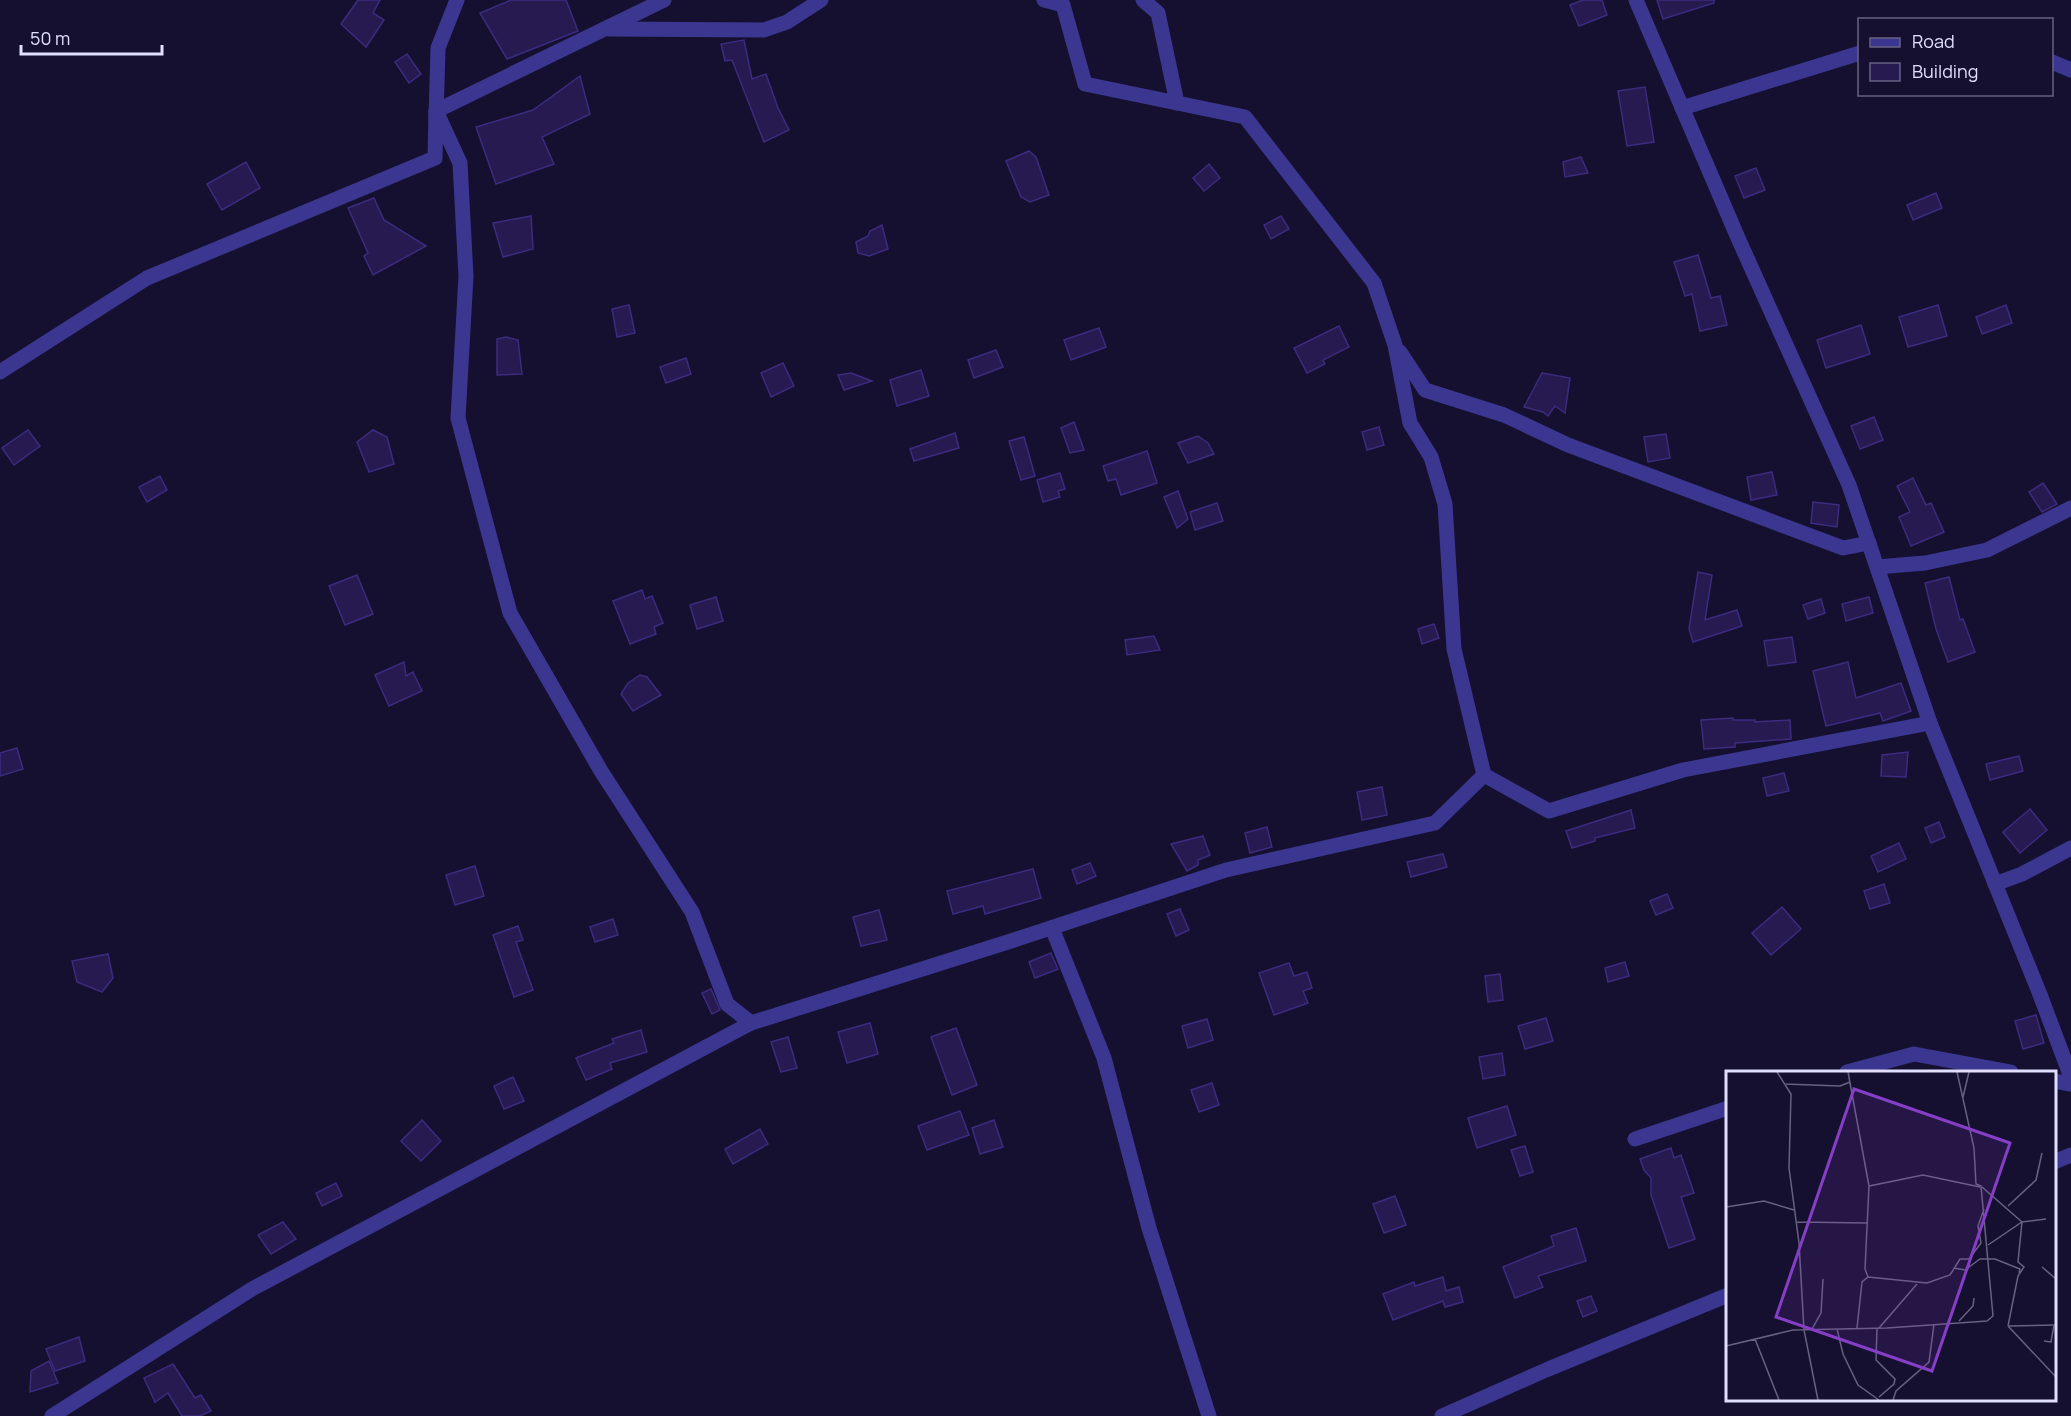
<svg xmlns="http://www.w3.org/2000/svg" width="2071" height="1416" font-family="Manrope,sans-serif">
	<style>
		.building { fill: #261a51; stroke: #3c2b7f; stroke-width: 1.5 }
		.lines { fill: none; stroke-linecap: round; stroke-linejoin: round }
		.street { stroke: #3b3791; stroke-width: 15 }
		.inset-road { fill: none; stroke: #676282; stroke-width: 1.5 }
		.view { fill: #853ec5; fill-opacity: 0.15; stroke: #853ec5; stroke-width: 3 }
		.inset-edge { fill: none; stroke: #e2deff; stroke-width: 3 }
	</style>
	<rect width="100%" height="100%" fill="#15102f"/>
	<g class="building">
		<polygon points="358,0 380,0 373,13 384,20 366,47 341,24"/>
		<polygon points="511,0 566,0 578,31 507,59 480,13"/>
		<polygon points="1583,0 1602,0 1607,15 1579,26 1570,5"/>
		<polygon points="1657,0 1714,0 1714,3 1663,19"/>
		<polygon points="744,40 752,79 766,74 778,108 789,130 764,142 732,60 725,61 721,44"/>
		<polygon points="407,54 421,74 409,83 395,62"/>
		<polygon points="580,76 590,114 542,137 554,164 496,184 476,127 533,110"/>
		<polygon points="1645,87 1654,142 1627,146 1618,91"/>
		<polygon points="1029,151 1036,157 1049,195 1030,202 1021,197 1006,161"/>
		<polygon points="1581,157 1588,173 1565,177 1563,162"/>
		<polygon points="246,162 260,188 222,210 207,184"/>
		<polygon points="1209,164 1220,178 1204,191 1193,178"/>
		<polygon points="1756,168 1765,190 1744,198 1735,176"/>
		<polygon points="1936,193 1942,208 1913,220 1907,205"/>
		<polygon points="374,198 384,220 426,246 373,275 364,256 368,253 348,208"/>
		<polygon points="531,216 533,249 503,257 493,223"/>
		<polygon points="1281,216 1289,229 1271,239 1264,225"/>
		<polygon points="882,225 888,249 869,256 858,253 856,242 868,236 870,231"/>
		<polygon points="1698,255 1711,298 1720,296 1727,325 1700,331 1692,294 1685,296 1674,262"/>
		<polygon points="629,305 635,333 617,337 612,309"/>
		<polygon points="1938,305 1947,336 1908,347 1899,317"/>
		<polygon points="2006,305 2012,323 1982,334 1976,317"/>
		<polygon points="1861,325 1870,354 1826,368 1817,340"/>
		<polygon points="1339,326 1349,347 1323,360 1325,364 1307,373 1294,348"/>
		<polygon points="1099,328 1106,347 1071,360 1064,340"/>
		<polygon points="506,337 518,340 522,374 497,375 497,339"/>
		<polygon points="996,350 1003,367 974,378 968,360"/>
		<polygon points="686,358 691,374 666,383 660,367"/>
		<polygon points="783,363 794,386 771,397 761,373"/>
		<polygon points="921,370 929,396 897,406 890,380"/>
		<polygon points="851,373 872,381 844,390 838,375"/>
		<polygon points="1542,373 1570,378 1565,413 1555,406 1548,416 1543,412 1524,407"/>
		<polygon points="1874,417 1883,440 1860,449 1851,426"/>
		<polygon points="1074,422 1084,450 1070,453 1061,428"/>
		<polygon points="1379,427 1384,445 1367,450 1362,432"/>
		<polygon points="28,430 40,446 14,465 2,448"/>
		<polygon points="373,430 387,437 394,464 369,472 357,442"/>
		<polygon points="955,433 959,448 914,461 910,449"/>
		<polygon points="1666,434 1670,458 1648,462 1644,437"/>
		<polygon points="1198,436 1208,443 1214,454 1188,463 1178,443"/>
		<polygon points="1024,437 1035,476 1021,480 1009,441"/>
		<polygon points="1147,451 1157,483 1121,495 1116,479 1108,481 1103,466"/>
		<polygon points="1772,472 1777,495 1751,500 1747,477"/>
		<polygon points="1060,473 1065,489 1058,491 1060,497 1043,502 1037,480"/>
		<polygon points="160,476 167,490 147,502 139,487"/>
		<polygon points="1913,478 1926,505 1931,503 1944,532 1911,546 1899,517 1910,512 1897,486"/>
		<polygon points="2043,483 2057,504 2042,512 2029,492"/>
		<polygon points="1178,491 1188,519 1177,528 1164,497"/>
		<polygon points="1813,502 1839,505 1837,527 1811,523"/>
		<polygon points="1217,503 1223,521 1195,530 1190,512"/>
		<polygon points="1698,572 1712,575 1705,620 1737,610 1742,626 1693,642 1689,629"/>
		<polygon points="357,575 373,614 345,625 329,586"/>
		<polygon points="1949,577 1960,620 1963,619 1975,652 1948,662 1936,629 1925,583"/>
		<polygon points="642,590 645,599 652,596 663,623 654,627 656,634 630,644 613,601"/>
		<polygon points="716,597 723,621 697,629 690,605"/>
		<polygon points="1869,597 1873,613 1846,621 1842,604"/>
		<polygon points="1821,599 1825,613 1808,619 1803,605"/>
		<polygon points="1434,624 1439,638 1422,644 1418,629"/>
		<polygon points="1154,636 1160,650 1127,655 1125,640"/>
		<polygon points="1792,637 1796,662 1768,666 1764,641"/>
		<polygon points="404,662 406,676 413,672 422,691 389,706 375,675"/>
		<polygon points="1848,662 1856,698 1901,683 1911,711 1883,721 1880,713 1826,726 1813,671"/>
		<polygon points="640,675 647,677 661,695 633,711 621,694 628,683"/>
		<polygon points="1733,718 1733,720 1755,720 1755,722 1790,720 1791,739 1735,743 1735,747 1704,749 1701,720"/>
		<polygon points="17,748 23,769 0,776 0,753"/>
		<polygon points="1908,752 1906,777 1881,776 1882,755"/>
		<polygon points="2019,756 2023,771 1990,780 1986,764"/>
		<polygon points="1784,773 1789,791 1767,796 1763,778"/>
		<polygon points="1382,787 1387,815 1362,820 1357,792"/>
		<polygon points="2030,809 2047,830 2020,853 2003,832"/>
		<polygon points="1631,810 1635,828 1595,838 1595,841 1572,848 1566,831"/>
		<polygon points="1939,822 1945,837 1931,843 1925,828"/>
		<polygon points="1267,827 1272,847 1250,853 1245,833"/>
		<polygon points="1203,836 1210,855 1198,860 1198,865 1187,871 1171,844"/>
		<polygon points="1899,843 1906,859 1878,872 1871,856"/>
		<polygon points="1443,854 1447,867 1411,877 1407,862"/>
		<polygon points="1090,863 1096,876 1077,884 1072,870"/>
		<polygon points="475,866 484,896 455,905 446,875"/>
		<polygon points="1033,869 1041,898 985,914 983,906 953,914 947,891"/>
		<polygon points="1884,884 1890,903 1870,909 1864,891"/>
		<polygon points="1667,894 1673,908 1656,915 1650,901"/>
		<polygon points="1782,907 1801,929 1771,955 1752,933"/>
		<polygon points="1180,909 1189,930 1176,936 1167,914"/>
		<polygon points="879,910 887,940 861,946 853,917"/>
		<polygon points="613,919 618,935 595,942 590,927"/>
		<polygon points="518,926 523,940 516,942 533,990 514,997 493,935"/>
		<polygon points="1051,953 1058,969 1035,978 1029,962"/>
		<polygon points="108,954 113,978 102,992 77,982 72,961"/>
		<polygon points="1625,962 1629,976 1608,982 1605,968"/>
		<polygon points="1289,963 1294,976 1307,972 1312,988 1303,991 1308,1003 1274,1015 1259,973"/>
		<polygon points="1500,974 1503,1000 1488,1002 1485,976"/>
		<polygon points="711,989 720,1010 712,1014 702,993"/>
		<polygon points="2036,1015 2044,1043 2023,1049 2015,1021"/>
		<polygon points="1546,1018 1553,1041 1525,1049 1518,1026"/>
		<polygon points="1207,1019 1213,1040 1188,1048 1182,1026"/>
		<polygon points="870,1023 878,1054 847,1063 838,1032"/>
		<polygon points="956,1028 977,1085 952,1095 931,1037"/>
		<polygon points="641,1030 647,1052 610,1063 612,1069 586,1080 576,1058 614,1043 612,1039"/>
		<polygon points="788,1037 797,1068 781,1072 771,1042"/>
		<polygon points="1502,1053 1505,1075 1483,1079 1479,1057"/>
		<polygon points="513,1077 524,1101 504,1109 494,1086"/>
		<polygon points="1212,1083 1219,1105 1199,1112 1191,1090"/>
		<polygon points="1507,1106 1516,1135 1477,1148 1468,1118"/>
		<polygon points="960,1111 969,1135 927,1150 918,1126"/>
		<polygon points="422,1120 441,1141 421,1161 401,1141"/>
		<polygon points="994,1120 1003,1147 980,1154 972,1128"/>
		<polygon points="760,1129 768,1144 733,1164 725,1149"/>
		<polygon points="1525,1146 1533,1172 1520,1176 1511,1150"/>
		<polygon points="1671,1148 1674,1158 1681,1155 1694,1193 1681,1197 1695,1239 1669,1248 1651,1195 1651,1178 1644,1170 1640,1159"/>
		<polygon points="336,1183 342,1196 322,1206 316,1193"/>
		<polygon points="1395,1196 1406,1225 1384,1233 1373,1204"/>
		<polygon points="283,1222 296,1239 271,1254 258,1235"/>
		<polygon points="1576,1228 1586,1261 1538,1276 1543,1287 1515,1298 1503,1267 1554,1246 1551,1236"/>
		<polygon points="1443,1277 1446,1291 1459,1287 1463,1302 1445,1307 1443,1301 1393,1320 1383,1294 1414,1282 1415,1286"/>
		<polygon points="1591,1296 1597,1311 1583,1317 1577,1301"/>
		<polygon points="79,1337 85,1361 55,1371 46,1349"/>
		<polygon points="49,1361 58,1383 30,1392 31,1371"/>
		<polygon points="173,1364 195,1398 201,1395 211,1411 200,1416 182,1416 168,1393 155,1402 144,1378"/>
	</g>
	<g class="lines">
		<g class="street">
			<polyline points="1044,0 1063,5 1085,84 1245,117 1374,283 1395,345 1410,423 1431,457 1445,504 1454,649 1484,775"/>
			<polyline points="1143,0 1158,13 1177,103"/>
			<polyline points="1636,0 1738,238 1849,485 1930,723 2039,992 2071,1077"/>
			<polyline points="609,29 764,30 787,22 821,0"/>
			<polyline points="2052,62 2071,70"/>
			<polyline points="1682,108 1860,53"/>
			<polyline points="436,119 438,48 457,0"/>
			<polyline points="1400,352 1425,390 1504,415 1568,445 1843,548 1869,543"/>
			<polyline points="0,372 147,278 435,158 436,111 664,0"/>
			<polyline points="1877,567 1925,563 1987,550 2071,508"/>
			<polyline points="1995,884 2022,874 2071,848"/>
			<polyline points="1052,928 1104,1058 1149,1228 1209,1416"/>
			<polyline points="751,1023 1011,941 1226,870 1435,823 1484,775 1549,811 1683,770 1930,723"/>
			<polyline points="1847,1072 1914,1054 2011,1072"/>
			<polyline points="2054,1081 2071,1084"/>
			<polyline points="1635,1139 1728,1108"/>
			<polyline points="2054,1162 2071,1155"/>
			<polyline points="52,1416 252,1289 751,1023 727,1004 692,912 601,771 510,613 458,418 466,276 460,163 436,111"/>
			<polyline points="1442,1416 1546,1370 1728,1295"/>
		</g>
	</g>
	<g transform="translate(1726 1071)">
		<rect width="330" height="330" fill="#15102f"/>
		<path class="inset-road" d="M51,1L65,23L63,97L73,172L78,259L92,329M122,1L143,115L197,104L254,116M58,13L114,15L124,11M237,26L243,1M256,116L296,151L292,191L298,196L292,205L282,255M282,135L310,109L316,82M0,136L38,130L68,139M70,151L142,152M262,174L296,151L320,148M316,196L330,208M228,197L239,199L254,188H269L294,198L293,202M142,206L201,212L224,204L234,188H243L255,172L252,155L258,138M233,250L247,235L248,227M282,255L330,306M283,255L330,254M131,257L136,211L142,206L139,198L143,115M151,257L150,289L169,308L168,313L153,326M153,257L191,213M86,258L95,242L97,208M111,258L117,283L132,314L153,329M29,268L53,329M318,270L325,271L328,254M0,275L67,259L161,257L261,250L267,245L255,115L250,113L248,77L231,1M167,329L170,320L203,291L208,253"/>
		<path class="view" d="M128,18L284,72L206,300L50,246Z"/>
		<rect width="330" height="330" class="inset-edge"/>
	</g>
	<rect x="1858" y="18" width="195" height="78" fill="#15102f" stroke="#676282" stroke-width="1.5"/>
	<rect x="1870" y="38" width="30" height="9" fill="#3b3791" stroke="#676282" stroke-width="1.5"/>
	<text x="1912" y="48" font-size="18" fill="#e2deff">Road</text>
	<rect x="1870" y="63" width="30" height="18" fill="#261a51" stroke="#676282" stroke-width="1.5"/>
	<text x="1912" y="78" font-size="18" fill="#e2deff">Building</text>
	<path d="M21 45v9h141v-9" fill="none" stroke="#e2deff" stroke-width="3"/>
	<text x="30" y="45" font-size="18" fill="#e2deff" stroke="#15102f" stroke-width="4.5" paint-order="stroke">50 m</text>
</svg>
